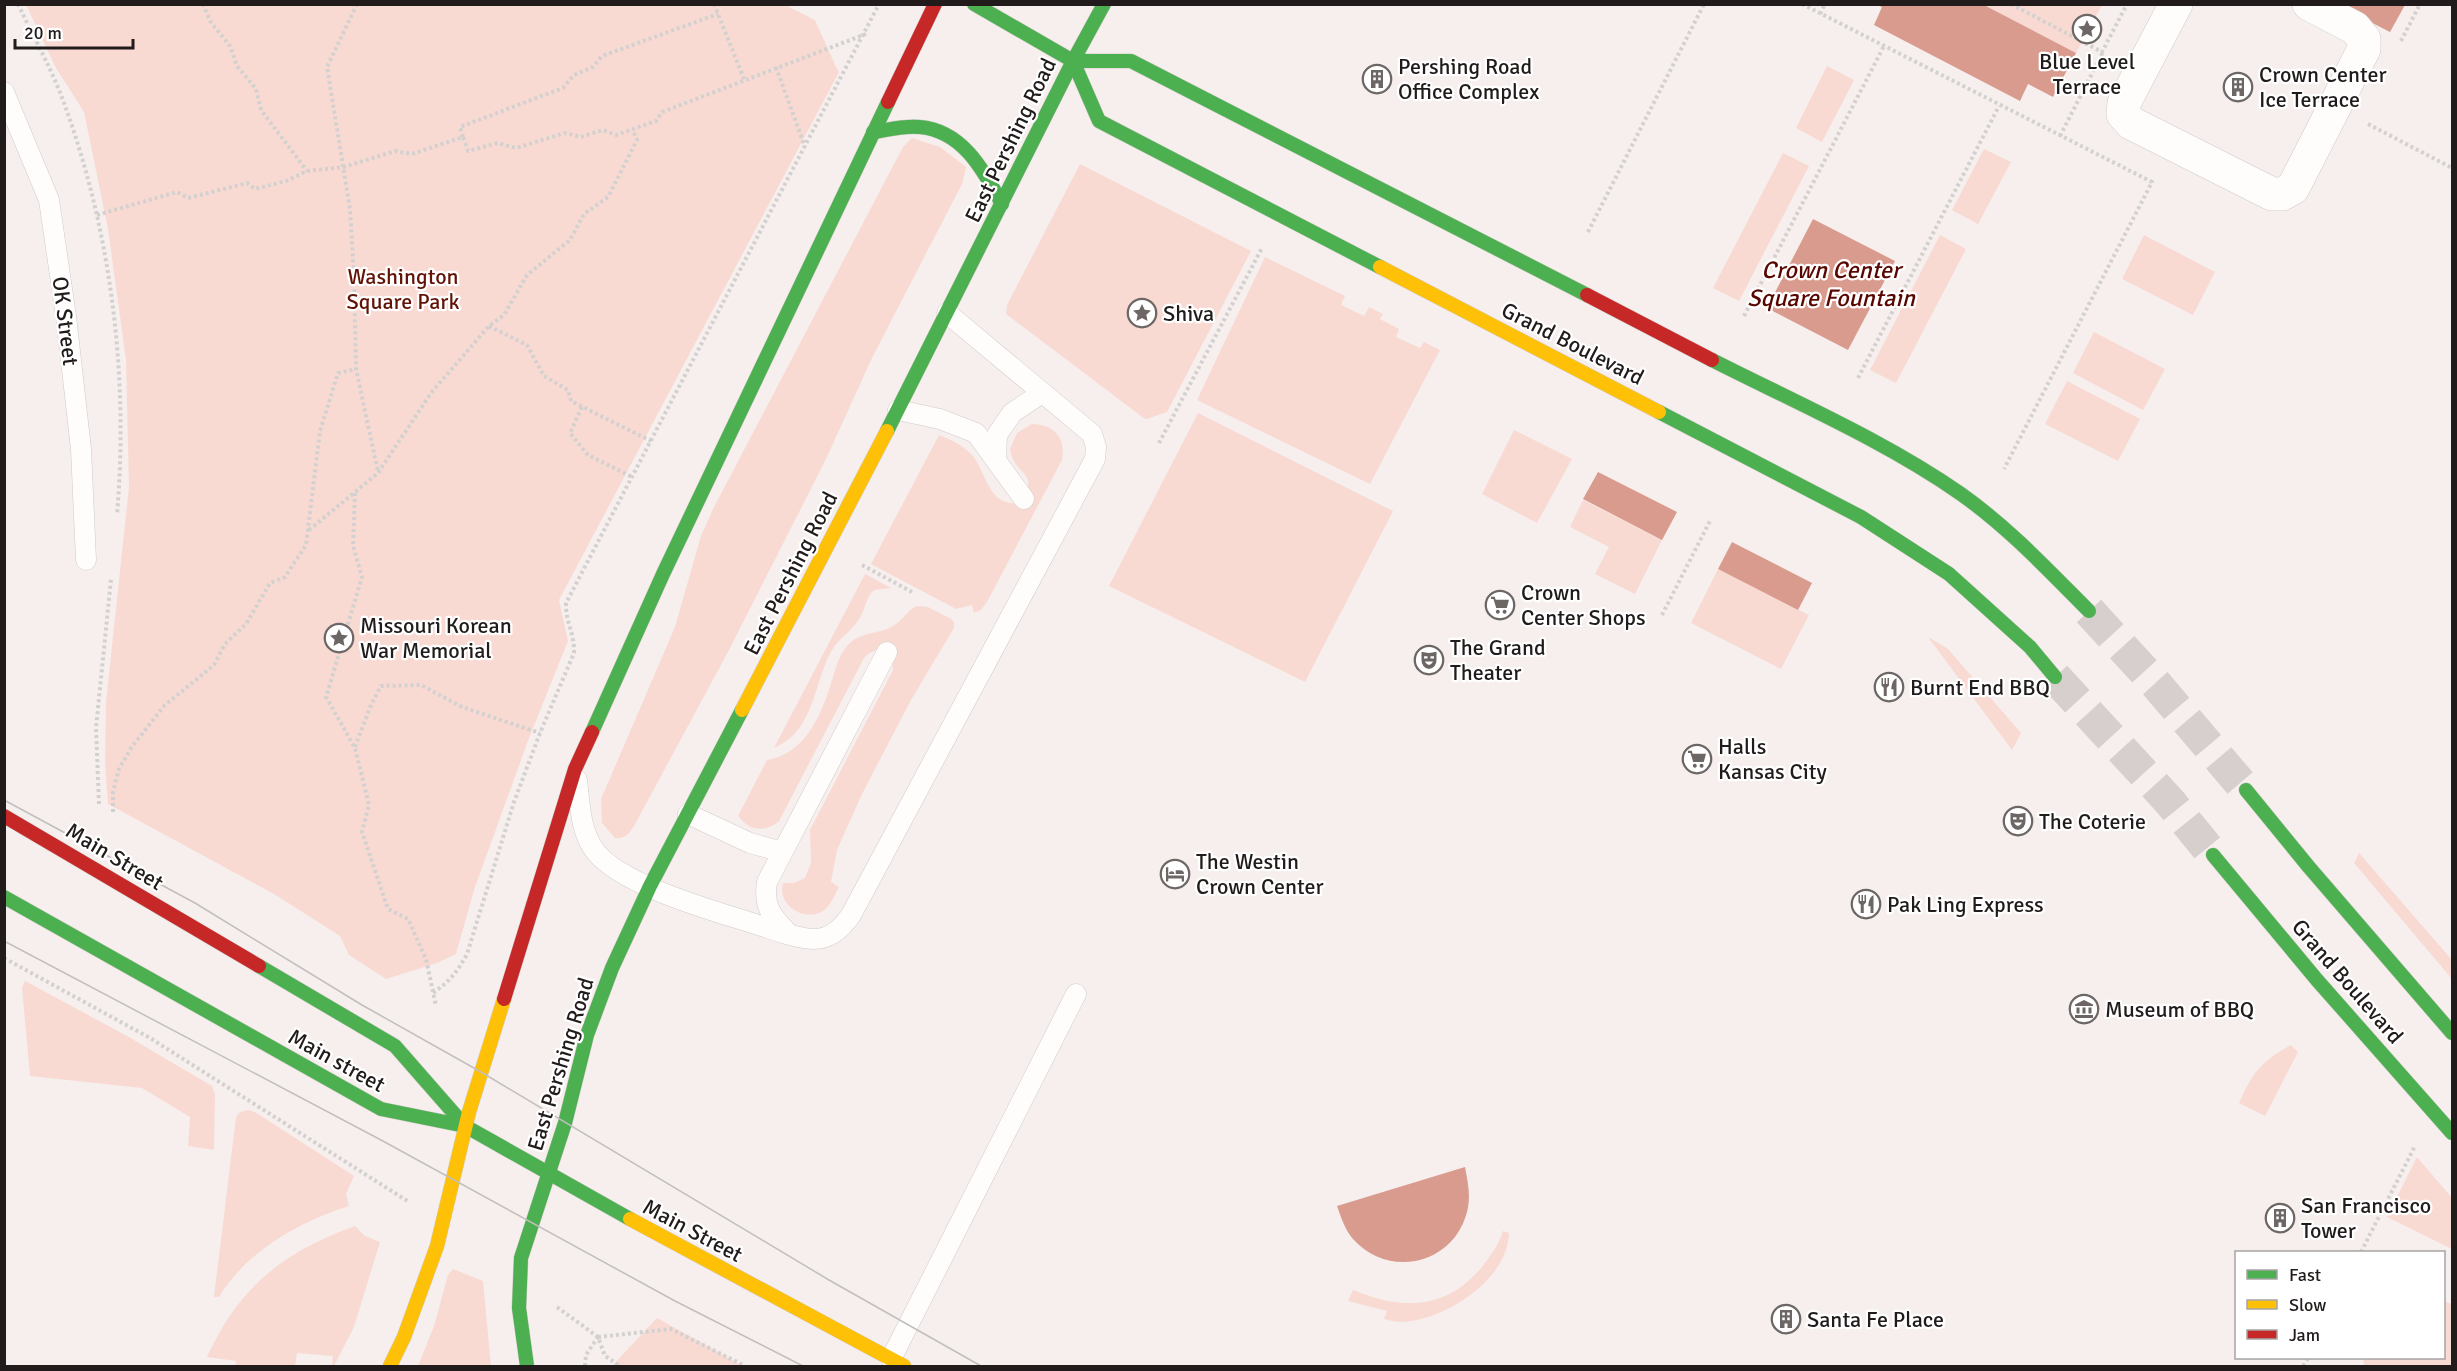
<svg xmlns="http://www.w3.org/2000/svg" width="2457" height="1371" font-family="Signika,sans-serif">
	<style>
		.green { fill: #f9dad3 }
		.water { fill: #d99b8e }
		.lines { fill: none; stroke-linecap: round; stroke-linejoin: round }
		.secondary-tunnel { stroke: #d6cfce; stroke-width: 33; stroke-dasharray: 33 16; stroke-linecap: butt }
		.lane-casing { stroke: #d1cbca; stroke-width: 21 }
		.street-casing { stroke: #d1cbca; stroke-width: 34 }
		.fast-casing { stroke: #d1cbca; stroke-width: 15 }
		.slow-casing { stroke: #d1cbca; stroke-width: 15 }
		.jam-casing { stroke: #d1cbca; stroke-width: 15 }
		.path { stroke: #d3d1d0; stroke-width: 4; stroke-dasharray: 3 3; stroke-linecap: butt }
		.lane { stroke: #fefdfc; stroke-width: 20 }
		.street { stroke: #fefdfc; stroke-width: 33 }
		.fast { stroke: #4caf50; stroke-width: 14 }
		.slow { stroke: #ffc107; stroke-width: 14 }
		.jam { stroke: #c62828; stroke-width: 14 }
		.tram { stroke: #c0bfbe; stroke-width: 1.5 }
		.labels { text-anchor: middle; stroke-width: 4.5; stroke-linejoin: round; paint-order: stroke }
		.poi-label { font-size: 22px; fill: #211c1b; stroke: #fff; text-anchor: start }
		.street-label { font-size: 22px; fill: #211c1b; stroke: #fff }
		.park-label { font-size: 22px; fill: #621306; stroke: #fff }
		.water-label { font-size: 24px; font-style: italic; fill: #580700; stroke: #fff }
	</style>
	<rect width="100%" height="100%" fill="#f6efed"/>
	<g class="green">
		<polygon points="26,5 785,5 815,20 836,67 839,72 559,600 568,641 529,738 475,887 456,954 437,963 386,979 349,955 340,936 274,894 108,804 105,763 106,702 129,487 126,360 108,229 84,112 56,68"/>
		<polygon points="1984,5 2102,5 2076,53"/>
		<polygon points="1827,66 1854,80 1822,142 1796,128"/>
		<path d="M912,138L940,147L966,167L962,184L872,358L826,459L728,652L634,826C629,834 625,839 615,838L602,823L601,799L675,627L701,536L713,509L903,147Z"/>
		<polygon points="1984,149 2011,162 1978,224 1952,210"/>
		<polygon points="1783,153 1809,166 1739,301 1713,288"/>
		<polygon points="1080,164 1251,251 1167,412 1147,419 1145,419 1006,314 1007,305"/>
		<polygon points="1940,235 1966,249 1896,383 1870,370"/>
		<polygon points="2144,235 2215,272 2193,315 2122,279"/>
		<polygon points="1265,257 1345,296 1341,305 1364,316 1369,307 1383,314 1380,319 1399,329 1396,337 1420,348 1424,342 1440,350 1370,484 1197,400"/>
		<polygon points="2094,332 2165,369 2143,410 2073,373"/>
		<polygon points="2067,381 2140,419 2118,461 2045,424"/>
		<polygon points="1198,413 1393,511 1305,682 1109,586"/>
		<path d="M1032,424C1055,424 1066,439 1062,460L987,602L981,610L974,613L972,605L956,609L871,564L939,435C951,440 963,445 972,455C986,471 988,507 1019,503C1043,472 1014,477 1010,449L1017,433Z"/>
		<polygon points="1514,430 1572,459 1537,523 1482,494"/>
		<polygon points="1583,500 1662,540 1635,594 1595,574 1609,547 1570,527"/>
		<polygon points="1718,569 1809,615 1781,669 1691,623"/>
		<path d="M865,574L891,588L874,590C865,598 866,609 859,619C852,631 839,638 832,650C813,684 815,731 774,748Z"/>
		<path d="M917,606L928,607L951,619L954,622V628L911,700L862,794L837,850L831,882L839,887C834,897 829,909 819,913C800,920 777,903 783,883H794L805,878L811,863L810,830L893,670L892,656C880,650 875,647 864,658L779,821C765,833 749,831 738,816L767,760C802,754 817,723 828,693C834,676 836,660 847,646C860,631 878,635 893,626C903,621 907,610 917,606Z"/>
		<polygon points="1928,637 1948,649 2021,733 2012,750"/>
		<polygon points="2359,853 2452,960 2452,979 2354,863"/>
		<polygon points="25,981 127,1036 212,1086 215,1095 214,1150 188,1146 190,1117 142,1088 30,1076 22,988"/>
		<path d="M2291,1045L2298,1052L2265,1116L2239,1103C2252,1073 2261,1061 2291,1045Z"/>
		<path d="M248,1110L255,1112L354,1176L346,1194L349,1206C299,1222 247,1251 219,1297H214L236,1117L240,1112Z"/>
		<polygon points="2417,1157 2452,1198 2452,1249 2387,1217"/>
		<path d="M355,1226L365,1236L380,1242L354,1327L334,1366H332L333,1356L297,1353L295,1366H235L236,1361L207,1357C239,1287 283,1252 355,1226Z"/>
		<path d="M1503,1231L1509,1233C1508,1280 1445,1320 1402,1322C1396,1322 1389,1320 1384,1319L1387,1311L1348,1301L1353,1290C1402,1310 1445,1311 1482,1267C1490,1256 1499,1245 1503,1231Z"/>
		<polygon points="453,1269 483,1281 491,1366 418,1366 434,1326 448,1275"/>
		<polygon points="2444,1301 2452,1304 2452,1366 2364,1366 2363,1358 2444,1358"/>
		<polygon points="657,1318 743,1366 612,1366"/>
	</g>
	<g class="water">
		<polygon points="1877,5 1984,5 2076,53 2053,97 2028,84 2020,101 1874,25 1882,7"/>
		<polygon points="2337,5 2405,5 2390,32"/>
		<polygon points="1813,219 1895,261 1848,350 1767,308"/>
		<polygon points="1598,472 1677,512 1662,540 1583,499"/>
		<polygon points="1732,542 1812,583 1798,610 1718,569"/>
		<path d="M1465,1167C1468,1183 1471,1196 1467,1212C1453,1265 1389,1279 1353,1239C1345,1230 1341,1217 1337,1206Z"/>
	</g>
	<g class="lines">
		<g class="secondary-tunnel">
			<polyline points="2089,611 2156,684 2246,790"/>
			<polyline points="2055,677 2170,802 2213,855"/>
		</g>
		<g class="lane-casing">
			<g id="lane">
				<polyline points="4,92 49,200 66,316 81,449 86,560"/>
				<polyline points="898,410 940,419 976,433 1024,499"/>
				<polyline points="996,460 997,435 1012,413 1042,393"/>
				<path d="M577,780C580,804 580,831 595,851C621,885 711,910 752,923C772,929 793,938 814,939C831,939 842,928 851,915L1095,459L1096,447L1092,434L947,313"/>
				<polyline points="688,814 750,843 782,852"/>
				<path d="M789,934C772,917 763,907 767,882L887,652"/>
				<polyline points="891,1359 1076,994"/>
			</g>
		</g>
		<g class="street-casing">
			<polyline id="street" points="2176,4 2124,103 2123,114 2131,123 2272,194 2282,194 2293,188 2364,49 2364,39 2355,28 2309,4"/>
		</g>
		<g class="fast-casing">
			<g id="fast">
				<polyline points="974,4 1073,61 1131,61 1587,295"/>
				<polyline points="1073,61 1099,121 1380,267"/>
				<path d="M873,132C888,130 904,125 920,127C963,131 983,170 1002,204"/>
				<path d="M1712,360C1795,402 1885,441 1961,494C2009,528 2048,570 2089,611"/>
				<polyline points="1659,412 1861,517 1949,574 2030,647 2055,677"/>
				<polyline points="887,431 1073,61 1104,4"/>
				<polyline points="592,732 663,574 888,102"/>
				<polyline points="2246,790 2308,866 2452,1033"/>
				<polyline points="2213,855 2317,980 2452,1133"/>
				<polyline points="4,897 381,1109 465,1126"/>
				<polyline points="259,966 395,1046 465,1126 630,1219"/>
				<polyline points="527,1366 519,1308 521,1258 565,1123 587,1035 612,968 650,886 742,710"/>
			</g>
		</g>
		<g class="slow-casing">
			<g id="slow">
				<polyline points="1380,267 1659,412"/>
				<polyline points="742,710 887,431"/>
				<polyline points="630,1219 904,1366"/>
				<polyline points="390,1366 404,1337 437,1246 469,1112 504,999"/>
			</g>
		</g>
		<g class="jam-casing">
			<g id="jam">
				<polyline points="888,102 935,4"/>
				<polyline points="1587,295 1712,360"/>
				<polyline points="4,816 259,966"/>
				<polyline points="504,999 575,769 592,732"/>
			</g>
		</g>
		<g class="path">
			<path d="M18,4C32,34 49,64 61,95C111,228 129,374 117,515"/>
			<polyline points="203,4 210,21 230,46 237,66 256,89 261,110 307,171"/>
			<polyline points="357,4 327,67 350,209 354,276 356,369 378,472"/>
			<polyline points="714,4 744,79"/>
			<polyline points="1802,4 2152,182 2004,469"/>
			<polyline points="2011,4 2102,52 2127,4"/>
			<polyline points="1820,14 1825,4"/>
			<polyline points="2401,41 2420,4"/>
			<polyline points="776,67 805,147"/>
			<polyline points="2368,124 2452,168"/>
			<polyline points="2060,136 2103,52"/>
			<polyline points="463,137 460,127 563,88 574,75 593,67 602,56 718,14"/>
			<polyline points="97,215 177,192 188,198 247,183 255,189 286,181 307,171 344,167 395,151 412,154 463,137 468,151 498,143 516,148 565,133 581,137 603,130 616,135 656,121 662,112 866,34"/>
			<polyline points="1588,232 1704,4"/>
			<polyline points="1744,316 1884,46"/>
			<polyline points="489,326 527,345 544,376 568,390 571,401 651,441"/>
			<polyline points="1858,378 1999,106"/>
			<polyline points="582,407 570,433 588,455 632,477"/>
			<polyline points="1159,443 1262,248"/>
			<polyline points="355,493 353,546 362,577 326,697 355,748 369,805 362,832 388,909 408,919 426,959 436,1006"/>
			<polyline points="309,530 378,473 431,393 489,326 504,315 527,275 570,240 584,214 608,197 637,140 633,130"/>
			<polyline points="862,565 912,592"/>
			<polyline points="1662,615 1711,519"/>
			<polyline points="355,747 371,705 381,686 421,685 462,707 540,733"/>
			<polyline points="99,804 96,728 111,579"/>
			<polyline points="113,812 113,792 119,769 131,748 164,706 214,665 225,644 246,624 270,583 285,577 306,545 320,431 338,373 356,369"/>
			<polyline points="4,958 150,1038 409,1202"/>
			<path d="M433,993C449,982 458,971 467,954L514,802L540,733L574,653C575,635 565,620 566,603L879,4"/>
			<polyline points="2361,1252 2415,1146"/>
			<polyline points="557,1307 598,1337 605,1356 620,1366"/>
			<polyline points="598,1337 671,1329 745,1366"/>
			<polyline points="585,1366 586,1355 598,1337"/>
			<polyline points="2303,1366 2308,1358"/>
		</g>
		<use href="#lane" class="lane"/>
		<use href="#street" class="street"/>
		<use href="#fast" class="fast"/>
		<use href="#slow" class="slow"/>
		<use href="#jam" class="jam"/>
		<g class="tram">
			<polyline points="4,800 195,903 362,1005 481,1072 829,1280 981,1366"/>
			<polyline points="4,941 381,1140 675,1301 803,1366"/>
		</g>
	</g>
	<defs>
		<g id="sight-ring" transform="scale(1.5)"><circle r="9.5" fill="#fff" stroke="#6c6664" stroke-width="1.5"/><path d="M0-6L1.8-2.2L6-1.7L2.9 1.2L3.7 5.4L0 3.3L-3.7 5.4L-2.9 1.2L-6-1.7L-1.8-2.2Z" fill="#6c6664"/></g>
		<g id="building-ring" transform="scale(1.5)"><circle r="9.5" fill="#fff" stroke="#6c6664" stroke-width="1.5"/><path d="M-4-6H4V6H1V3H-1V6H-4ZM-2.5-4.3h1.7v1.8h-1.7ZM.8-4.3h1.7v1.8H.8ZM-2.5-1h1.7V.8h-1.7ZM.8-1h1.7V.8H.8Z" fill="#6c6664"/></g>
		<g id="supermarket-ring" transform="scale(1.5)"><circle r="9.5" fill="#fff" stroke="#6c6664" stroke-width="1.5"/><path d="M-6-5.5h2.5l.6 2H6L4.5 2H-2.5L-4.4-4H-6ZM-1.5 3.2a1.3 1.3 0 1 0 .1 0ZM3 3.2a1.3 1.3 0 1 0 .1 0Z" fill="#6c6664"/></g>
		<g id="theatre-ring" transform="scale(1.5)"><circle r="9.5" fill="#fff" stroke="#6c6664" stroke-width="1.5"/><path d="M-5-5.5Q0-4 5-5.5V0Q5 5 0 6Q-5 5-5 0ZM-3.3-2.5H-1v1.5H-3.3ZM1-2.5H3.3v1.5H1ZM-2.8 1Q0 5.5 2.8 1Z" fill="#6c6664"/></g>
		<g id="restaurant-ring" transform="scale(1.5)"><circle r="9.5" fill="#fff" stroke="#6c6664" stroke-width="1.5"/><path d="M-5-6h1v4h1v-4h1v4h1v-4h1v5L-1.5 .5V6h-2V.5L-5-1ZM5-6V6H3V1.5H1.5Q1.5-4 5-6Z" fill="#6c6664"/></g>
		<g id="hotel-ring" transform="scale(1.5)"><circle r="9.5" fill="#fff" stroke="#6c6664" stroke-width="1.5"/><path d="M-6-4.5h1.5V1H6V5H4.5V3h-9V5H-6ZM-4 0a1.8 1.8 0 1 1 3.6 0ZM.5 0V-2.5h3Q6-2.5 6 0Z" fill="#6c6664"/></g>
		<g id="museum-ring" transform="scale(1.5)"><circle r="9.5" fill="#fff" stroke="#6c6664" stroke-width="1.5"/><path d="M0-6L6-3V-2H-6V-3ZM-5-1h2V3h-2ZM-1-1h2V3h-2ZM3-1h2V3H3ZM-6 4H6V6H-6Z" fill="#6c6664"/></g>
	</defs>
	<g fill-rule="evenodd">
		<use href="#sight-ring" x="2087" y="29"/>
		<use href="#building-ring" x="1377" y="79"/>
		<use href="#building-ring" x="2238" y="87"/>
		<use href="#sight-ring" x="1142" y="313"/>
		<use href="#supermarket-ring" x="1500" y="605"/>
		<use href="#sight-ring" x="339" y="638"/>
		<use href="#theatre-ring" x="1429" y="660"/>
		<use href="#restaurant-ring" x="1889" y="687"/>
		<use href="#supermarket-ring" x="1697" y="759"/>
		<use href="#theatre-ring" x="2018" y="821"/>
		<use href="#hotel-ring" x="1175" y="874"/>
		<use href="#restaurant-ring" x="1866" y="904"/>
		<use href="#museum-ring" x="2084" y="1009"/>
		<use href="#building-ring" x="2280" y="1218"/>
		<use href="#building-ring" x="1786" y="1319"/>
	</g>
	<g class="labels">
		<g class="poi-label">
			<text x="2087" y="69" text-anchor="middle">Blue Level<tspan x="2087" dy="25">Terrace</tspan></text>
			<text x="1398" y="74">Pershing Road<tspan x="1398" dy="25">Office Complex</tspan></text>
			<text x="2259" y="82">Crown Center<tspan x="2259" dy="25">Ice Terrace</tspan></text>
			<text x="1163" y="321">Shiva</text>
			<text x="1521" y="600">Crown<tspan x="1521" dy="25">Center Shops</tspan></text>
			<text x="360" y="633">Missouri Korean<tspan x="360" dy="25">War Memorial</tspan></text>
			<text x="1450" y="655">The Grand<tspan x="1450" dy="25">Theater</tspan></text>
			<text x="1910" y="695">Burnt End BBQ</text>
			<text x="1718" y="754">Halls<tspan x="1718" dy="25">Kansas City</tspan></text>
			<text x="2039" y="829">The Coterie</text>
			<text x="1196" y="869">The Westin<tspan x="1196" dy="25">Crown Center</tspan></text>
			<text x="1887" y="912">Pak Ling Express</text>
			<text x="2105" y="1017">Museum of BBQ</text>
			<text x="2301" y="1213">San Francisco<tspan x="2301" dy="25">Tower</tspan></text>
			<text x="1807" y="1327">Santa Fe Place</text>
		</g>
		<g class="street-label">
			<text transform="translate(1010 140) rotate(-64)" y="8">East Pershing Road</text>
			<text transform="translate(66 321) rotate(83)" y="8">OK Street</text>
			<text transform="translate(1573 343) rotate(27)" y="8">Grand Boulevard</text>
			<text transform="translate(790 573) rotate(-63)" y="8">East Pershing Road</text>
			<text transform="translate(115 856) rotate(31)" y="8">Main Street</text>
			<text transform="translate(2348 981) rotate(49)" y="8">Grand Boulevard</text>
			<text transform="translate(337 1060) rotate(29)" y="8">Main street</text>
			<text transform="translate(560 1064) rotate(-73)" y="8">East Pershing Road</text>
			<text transform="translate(693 1230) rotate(28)" y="8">Main Street</text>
		</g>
		<g class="park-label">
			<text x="403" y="284">Washington<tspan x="403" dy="25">Square Park</tspan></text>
		</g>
		<g class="water-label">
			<text x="1831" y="278">Crown Center<tspan x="1831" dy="28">Square Fountain</tspan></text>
		</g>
	</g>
	<rect width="2457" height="1371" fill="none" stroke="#211c1b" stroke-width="12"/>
	<rect x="2235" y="1251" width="210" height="108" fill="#ffffff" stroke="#a6a4a4" stroke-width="1.5"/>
	<rect x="2247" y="1270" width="30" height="9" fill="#4caf50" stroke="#a6a4a4" stroke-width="1.5"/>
	<text x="2289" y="1281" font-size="18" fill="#211c1b">Fast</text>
	<rect x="2247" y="1300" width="30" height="9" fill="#ffc107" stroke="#a6a4a4" stroke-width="1.5"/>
	<text x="2289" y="1311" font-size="18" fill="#211c1b">Slow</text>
	<rect x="2247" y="1330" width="30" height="9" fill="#c62828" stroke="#a6a4a4" stroke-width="1.5"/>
	<text x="2289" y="1341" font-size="18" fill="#211c1b">Jam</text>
	<path d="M15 39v9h118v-9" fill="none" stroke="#211c1b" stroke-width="3"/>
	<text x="24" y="39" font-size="18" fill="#211c1b" stroke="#ffffff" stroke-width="4.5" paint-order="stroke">20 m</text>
</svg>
